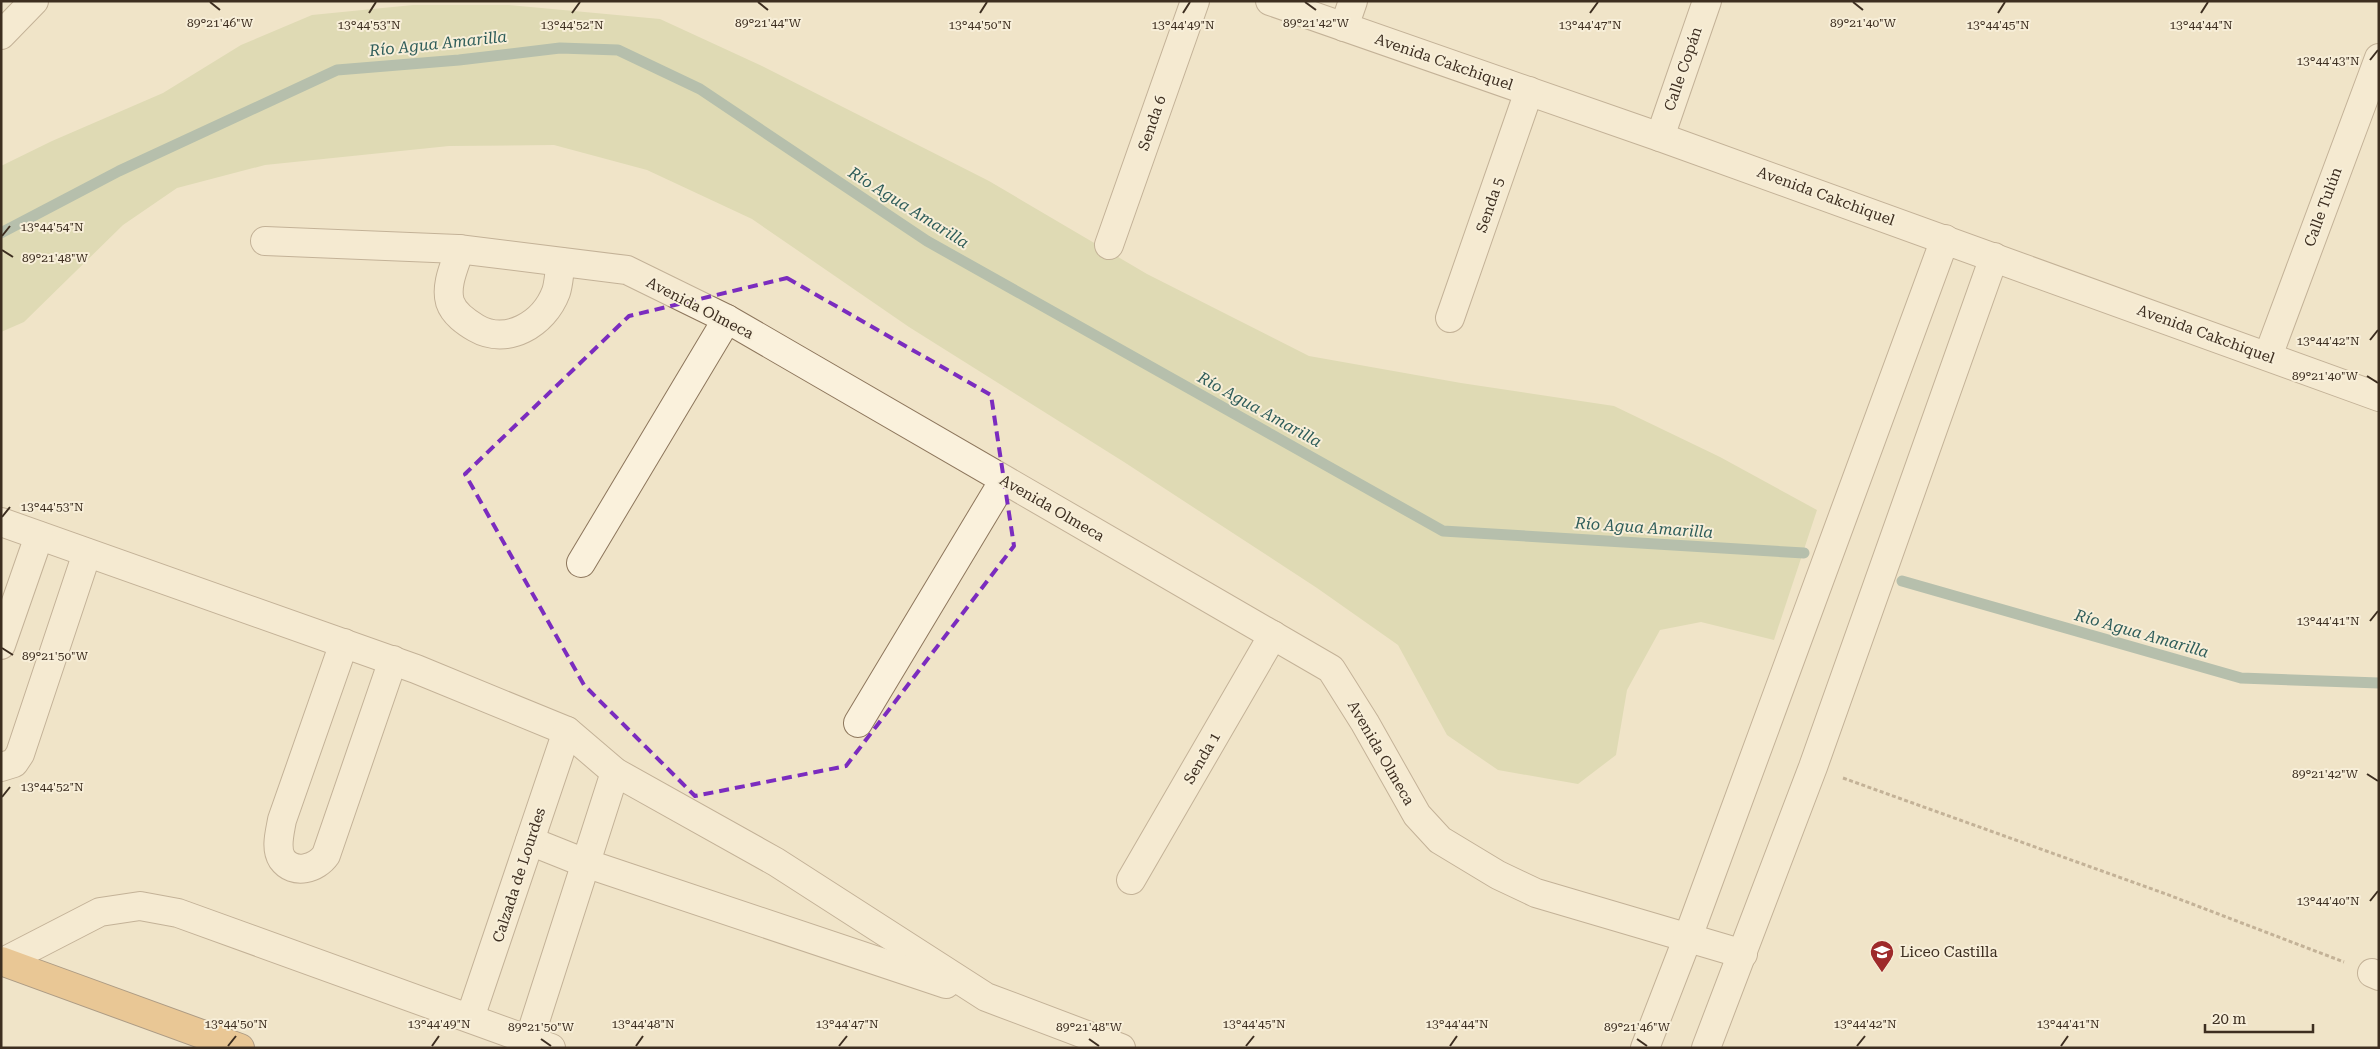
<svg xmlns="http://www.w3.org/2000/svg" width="2380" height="1049" font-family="'Roboto Serif',serif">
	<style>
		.green { fill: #c9cf9b }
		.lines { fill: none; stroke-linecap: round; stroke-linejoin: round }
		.stream { stroke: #6f938a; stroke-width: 11 }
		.street-casing { stroke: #8d765c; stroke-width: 30 }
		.highway-casing { stroke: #5b4430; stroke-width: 30 }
		.path { stroke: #8d765c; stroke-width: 3; stroke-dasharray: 4 2.5; stroke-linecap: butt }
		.street { stroke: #faf1dc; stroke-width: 28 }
		.highway { stroke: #e0a458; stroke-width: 28 }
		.marked { fill: none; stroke: #7b2cbf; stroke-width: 4; stroke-dasharray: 10 6; stroke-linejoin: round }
		.ticks { fill: none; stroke: #3d2e20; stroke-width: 2 }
		.labels { text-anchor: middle; stroke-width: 4; stroke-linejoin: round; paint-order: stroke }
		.street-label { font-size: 15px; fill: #3d2e20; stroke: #f7eed8 }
		.poi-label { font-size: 15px; fill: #3d2e20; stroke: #f7eed8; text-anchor: start }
		.water-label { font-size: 16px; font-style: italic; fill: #2f5d5a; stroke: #f7eed8 }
		.ticks-label { font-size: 12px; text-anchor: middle; fill: #3d2e20; stroke: #f7eed8; stroke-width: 4; stroke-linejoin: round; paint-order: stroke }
	</style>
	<rect width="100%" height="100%" fill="#f0e4c8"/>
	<polygon class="green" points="413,5 509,5 660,19 762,66 989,181 1147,274 1309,356 1461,383 1614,406 1720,457 1817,510 1774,640 1701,622 1660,630 1627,690 1616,755 1578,784 1498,770 1447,735 1398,645 1317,588 1124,462 909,327 752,219 647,170 554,145 449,146 265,165 177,188 123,225 24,322 1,332 1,166 52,141 163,93 241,45 312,15"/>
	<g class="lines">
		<g class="stream">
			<polyline points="1,233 119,171 337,70 459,60 560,48 618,50 700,89 927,241 1443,531 1804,553"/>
			<polyline points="1902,581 2241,678 2379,683"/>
		</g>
		<g class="street-casing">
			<g id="street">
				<polyline points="1270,1 1660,137 2379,397"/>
				<polyline points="1344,27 1353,1"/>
				<polyline points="1,35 34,1"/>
				<polyline points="1660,137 1707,1"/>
				<polyline points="265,241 458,249 627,270 727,319 1331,669 1365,723 1417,815 1440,840 1498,875 1536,893 1743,954"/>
				<polyline points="1109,245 1195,1"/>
				<path d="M460,249C455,265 445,285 450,302C454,314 466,322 476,328C507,346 544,324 556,292C559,283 559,272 561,262"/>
				<polyline points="1450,318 1529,91"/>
				<polyline points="2268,356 2379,58"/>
				<polyline points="1,522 416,669 567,731 615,772 776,862 986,997 1121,1048"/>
				<polyline points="581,563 727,319"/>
				<path d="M344,643L282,820C280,832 275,848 282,859C294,876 317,868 326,855L393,660"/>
				<polyline points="1,645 39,536"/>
				<polyline points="858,723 1004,480"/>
				<polyline points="1,767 14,763 20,754 87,553"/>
				<polyline points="530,841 585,863 946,984"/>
				<polyline points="1131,880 1273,635"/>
				<polyline points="3,962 100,912 140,906 178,913 551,1048"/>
				<polyline points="2372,973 2379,976"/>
				<polyline points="470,1018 567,731"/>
				<polyline points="529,1040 615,772"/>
				<polyline points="1645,1048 1688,937 1945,239"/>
				<polyline points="1706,1048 1813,767 1994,257"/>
			</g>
		</g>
		<g class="highway-casing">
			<polyline id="highway" points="1,961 240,1048"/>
		</g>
		<polyline class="path" points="1843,778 2166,894 2344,962"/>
		<use href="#street" class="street"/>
		<use href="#highway" class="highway"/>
	</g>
	<path d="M0 0H2380V1049H0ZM787,278L991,395L1014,546L846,766L695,796L584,685L465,474L629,316Z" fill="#f0e4c8" fill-opacity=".55" fill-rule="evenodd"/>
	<path class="marked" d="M787,278L991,395L1014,546L846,766L695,796L584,685L465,474L629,316Z"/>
	<path class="ticks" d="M210,2L220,10M758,2L768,10M1305,2L1316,10M1853,2L1863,10M369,13L376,2M572,13L580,2M980,13L987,2M1183,13L1190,2M1590,13L1598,2M1998,13L2005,2M2201,13L2208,2M2370,60L2378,50M2,236L10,226M2,250L13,257M2370,340L2378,330M2367,376L2378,383M2,517L10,507M2370,621L2378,611M2,648L13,655M2367,774L2378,781M2,797L10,787M2370,901L2378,891M541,1039L551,1046M1089,1039L1099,1046M1637,1039L1647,1046M228,1046L236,1036M432,1046L439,1036M636,1046L643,1036M839,1046L847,1036M1246,1046L1254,1036M1450,1046L1457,1036M1857,1046L1865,1036M2061,1046L2068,1036"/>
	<defs>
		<g id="school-pin" transform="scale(1.25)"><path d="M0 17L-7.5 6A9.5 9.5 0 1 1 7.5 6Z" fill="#9e2a2b" stroke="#f7eed8"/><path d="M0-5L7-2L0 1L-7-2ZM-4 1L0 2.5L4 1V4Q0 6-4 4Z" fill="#fff"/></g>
	</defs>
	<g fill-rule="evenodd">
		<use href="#school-pin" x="1882" y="952"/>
	</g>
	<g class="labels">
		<g class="street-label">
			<text transform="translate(1444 62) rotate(19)" y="5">Avenida Cakchiquel</text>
			<text transform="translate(1683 69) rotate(-71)" y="5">Calle Copán</text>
			<text transform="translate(1152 123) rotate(-71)" y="5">Senda 6</text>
			<text transform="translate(1826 196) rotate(20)" y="5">Avenida Cakchiquel</text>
			<text transform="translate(1490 205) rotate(-71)" y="5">Senda 5</text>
			<text transform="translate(2323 207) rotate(-70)" y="5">Calle Tulún</text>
			<text transform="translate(700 308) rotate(27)" y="5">Avenida Olmeca</text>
			<text transform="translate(2206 334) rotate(20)" y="5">Avenida Cakchiquel</text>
			<text transform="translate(1052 508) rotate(30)" y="5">Avenida Olmeca</text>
			<text transform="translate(1381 753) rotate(60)" y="5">Avenida Olmeca</text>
			<text transform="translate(1202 758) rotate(-60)" y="5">Senda 1</text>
			<text transform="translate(519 875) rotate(-72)" y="5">Calzada de Lourdes</text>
		</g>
		<g class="poi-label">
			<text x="1900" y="957">Liceo Castilla</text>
		</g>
		<g class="water-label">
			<text transform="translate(438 43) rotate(-6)" y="6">Río Agua Amarilla</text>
			<text transform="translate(909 207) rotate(32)" y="6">Río Agua Amarilla</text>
			<text transform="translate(1260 409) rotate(29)" y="6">Río Agua Amarilla</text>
			<text transform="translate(1644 527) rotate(4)" y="6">Río Agua Amarilla</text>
			<text transform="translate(2142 633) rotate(16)" y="6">Río Agua Amarilla</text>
		</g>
	</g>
	<g class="ticks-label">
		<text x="220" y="27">89°21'46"W</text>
		<text x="1316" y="27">89°21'42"W</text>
		<text x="768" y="27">89°21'44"W</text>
		<text x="1863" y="27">89°21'40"W</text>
		<text x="369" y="29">13°44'53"N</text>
		<text x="572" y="29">13°44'52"N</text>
		<text x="1590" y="29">13°44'47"N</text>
		<text x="980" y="29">13°44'50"N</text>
		<text x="1183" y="29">13°44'49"N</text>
		<text x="1998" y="29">13°44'45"N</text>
		<text x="2201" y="29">13°44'44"N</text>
		<text x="2328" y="65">13°44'43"N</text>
		<text x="52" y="231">13°44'54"N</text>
		<text x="55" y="262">89°21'48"W</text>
		<text x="2328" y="345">13°44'42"N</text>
		<text x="2325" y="380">89°21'40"W</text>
		<text x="52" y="511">13°44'53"N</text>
		<text x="2328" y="625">13°44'41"N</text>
		<text x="55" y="660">89°21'50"W</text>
		<text x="2325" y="778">89°21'42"W</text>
		<text x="52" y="791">13°44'52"N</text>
		<text x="2328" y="905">13°44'40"N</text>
		<text x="236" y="1028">13°44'50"N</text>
		<text x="439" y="1028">13°44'49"N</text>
		<text x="643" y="1028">13°44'48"N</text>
		<text x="847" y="1028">13°44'47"N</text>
		<text x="1254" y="1028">13°44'45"N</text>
		<text x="1457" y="1028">13°44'44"N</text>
		<text x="1865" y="1028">13°44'42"N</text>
		<text x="2068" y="1028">13°44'41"N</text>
		<text x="541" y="1031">89°21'50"W</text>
		<text x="1089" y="1031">89°21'48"W</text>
		<text x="1637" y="1031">89°21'46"W</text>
	</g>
	<rect width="2380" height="1049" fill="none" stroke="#3d2e20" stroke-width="5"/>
	<path d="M2205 1024v8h108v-8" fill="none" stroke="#3d2e20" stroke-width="2.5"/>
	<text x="2212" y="1024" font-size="15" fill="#3d2e20" stroke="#f7eed8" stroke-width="4" paint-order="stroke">20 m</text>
</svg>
